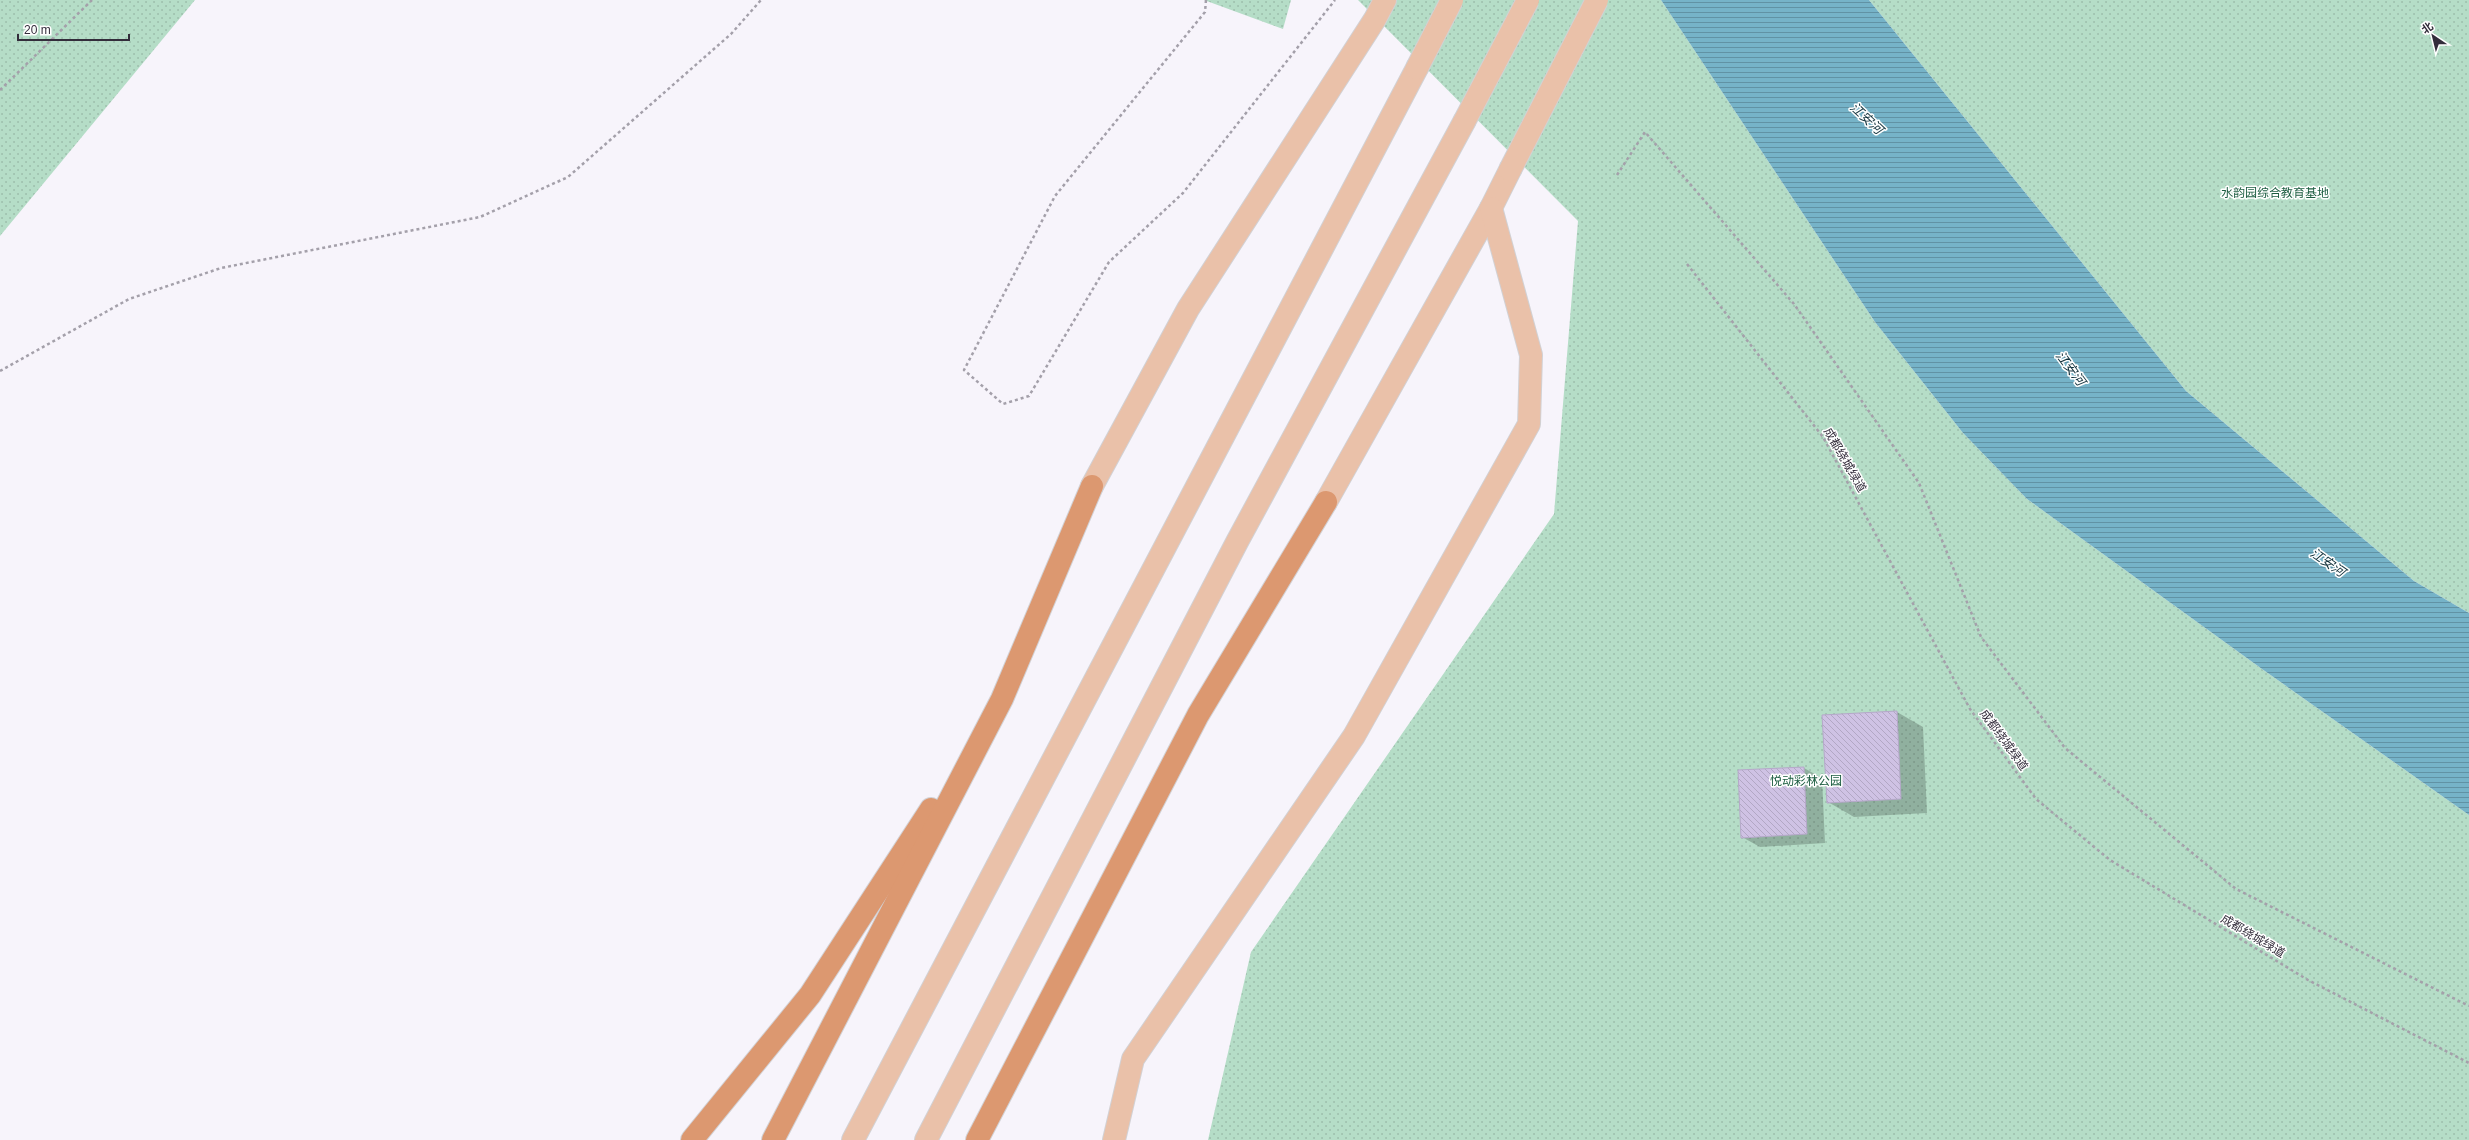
<svg xmlns="http://www.w3.org/2000/svg" width="2469" height="1140" font-family="Arial,'Noto Sans SC',sans-serif">
	<style>
		.park { fill: url(#park-dots) }
		.water { fill: url(#water-rules) }
		.shadow { fill: #0003 }
		.building { fill: url(#building-back-hatch); stroke: #b5a8c9 }
		.lines { fill: none; stroke-linecap: round; stroke-linejoin: round }
		.major-casing { stroke: #d2d1d4; stroke-width: 24 }
		.highway-casing { stroke: #d2d1d4; stroke-width: 24 }
		.path { stroke: #a4a0aa; stroke-width: 2.5; stroke-dasharray: 3 3; stroke-linecap: butt }
		.major { stroke: #eac1a9; stroke-width: 22 }
		.highway { stroke: #dc9870; stroke-width: 22 }
		.major-bridge-casing { stroke: #d2d1d4; stroke-width: 24; stroke-linecap: butt }
		.major-bridge { stroke: #eac1a9; stroke-width: 22 }
		.labels { text-anchor: middle; stroke-width: 3; stroke-linejoin: round; paint-order: stroke }
		.park-label { font-size: 12px; fill: #1c5d41; stroke: #fff }
		.street-label { font-size: 12px; fill: #332d3b; stroke: #fff }
		.water-label { font-size: 13px; font-style: italic; fill: #13323c; stroke: #fff }
	</style>
	<defs>
		<pattern id="park-dots" width="8" height="8" patternUnits="userSpaceOnUse"><rect width="8" height="8" fill="#b5ddc7"/><path d="M2 2h.1M6 6h.1" fill="none" stroke="#9cbeac" stroke-width="1.8" stroke-linecap="round"/></pattern>
		<pattern id="water-rules" width="6" height="5" patternUnits="userSpaceOnUse"><rect width="6" height="5" fill="#76b3c8"/><path d="M0 2.5h6" fill="none" stroke="#6192a4"/></pattern>
		<pattern id="building-back-hatch" width="6" height="6" patternUnits="userSpaceOnUse"><rect width="6" height="6" fill="#cfc2e4"/><path d="M-1 5l2 2M0 0l6 6M5-1l2 2" fill="none" stroke="#b2a7c4"/></pattern>
	</defs>
	<rect width="100%" height="100%" fill="#f7f4fb"/>
	<g class="park">
		<polygon points="0,0 195,0 0,236"/>
		<polygon points="1204,0 1291,0 1283,29"/>
		<polygon points="1358,0 1661,0 1875,322 1963,433 2027,499 2262,669 2469,815 2469,1140 1208,1140 1251,952 1554,514 1578,221"/>
		<polygon points="1869,0 2469,0 2469,613 2414,581 2186,391"/>
	</g>
	<polygon class="water" points="1661,0 1869,0 2186,391 2414,581 2469,613 2469,815 2262,669 2027,499 1963,433 1875,322"/>
	<g class="shadow">
		<polygon points="1897,712 1923,727 1927,813 1854,817 1828,802"/>
		<polygon points="1804,768 1822,778 1825,843 1760,847 1742,837"/>
	</g>
	<g class="building">
		<polygon points="1897,711 1901,799 1827,803 1822,715"/>
		<polygon points="1804,767 1807,834 1741,838 1738,770"/>
	</g>
	<g class="lines">
		<g class="major-casing">
			<g id="major">
				<polyline points="1092,486 1188,309 1375,19 1385,0"/>
				<polyline points="1326,502 1491,208 1510,170"/>
				<polyline points="853,1140 1417,68"/>
				<polyline points="926,1140 1237,542 1464,122"/>
				<polyline points="1114,1140 1133,1059 1354,736 1529,424 1531,355 1491,208"/>
			</g>
		</g>
		<g class="highway-casing">
			<g id="highway">
				<polyline points="692,1140 810,995 931,809"/>
				<polyline points="773,1140 1002,699 1092,486"/>
				<polyline points="977,1140 1198,715 1326,502"/>
			</g>
		</g>
		<g class="path">
			<polyline points="1206,0 1205,12 1055,196 964,370 1003,404 1029,396 1109,262 1183,193 1335,0"/>
			<polyline points="0,90 92,0"/>
			<polyline points="1617,175 1645,132 1794,304 1919,483 1981,637 2065,748 2236,889 2469,1006"/>
			<polyline points="1687,264 1823,437 1970,709 2036,799 2110,860 2308,980 2469,1063"/>
			<polyline points="0,371 129,299 221,268 480,217 568,177 731,34 761,0"/>
		</g>
		<use href="#major" class="major"/>
		<use href="#highway" class="highway"/>
		<g class="major-bridge-casing">
			<g id="major-bridge">
				<polyline points="1417,68 1452,0"/>
				<polyline points="1464,122 1528,0"/>
				<polyline points="1510,170 1597,0"/>
			</g>
		</g>
		<use href="#major-bridge" class="major-bridge"/>
	</g>
	<g class="labels">
		<g class="park-label">
			<text x="2275" y="197">水韵园综合教育基地</text>
			<text x="1806" y="785">悦动彩林公园</text>
		</g>
		<g class="street-label">
			<text transform="translate(1845 460) rotate(60)" y="4">成都绕城绿道</text>
			<text transform="translate(2004 740) rotate(54)" y="4">成都绕城绿道</text>
			<text transform="translate(2253 936) rotate(31)" y="4">成都绕城绿道</text>
		</g>
		<g class="water-label">
			<text transform="translate(1867 118) rotate(43)" y="5">江安河</text>
			<text transform="translate(2071 368) rotate(53)" y="5">江安河</text>
			<text transform="translate(2328 562) rotate(35)" y="5">江安河</text>
		</g>
	</g>
	<g transform="translate(2433 36) rotate(325)" stroke="#ffffff" stroke-width="3" paint-order="stroke">
	<path d="M0-3L7 15L0 10L-7 15Z" fill="#332d3b"/>
	<text y="-6" font-size="11" font-weight="bold" text-anchor="middle" fill="#332d3b">北</text>
	</g>
	<path d="M18 34v6h111v-6" fill="none" stroke="#332d3b" stroke-width="2"/>
	<text x="24" y="34" font-size="12" fill="#332d3b" stroke="#ffffff" stroke-width="3" paint-order="stroke">20 m</text>
</svg>
